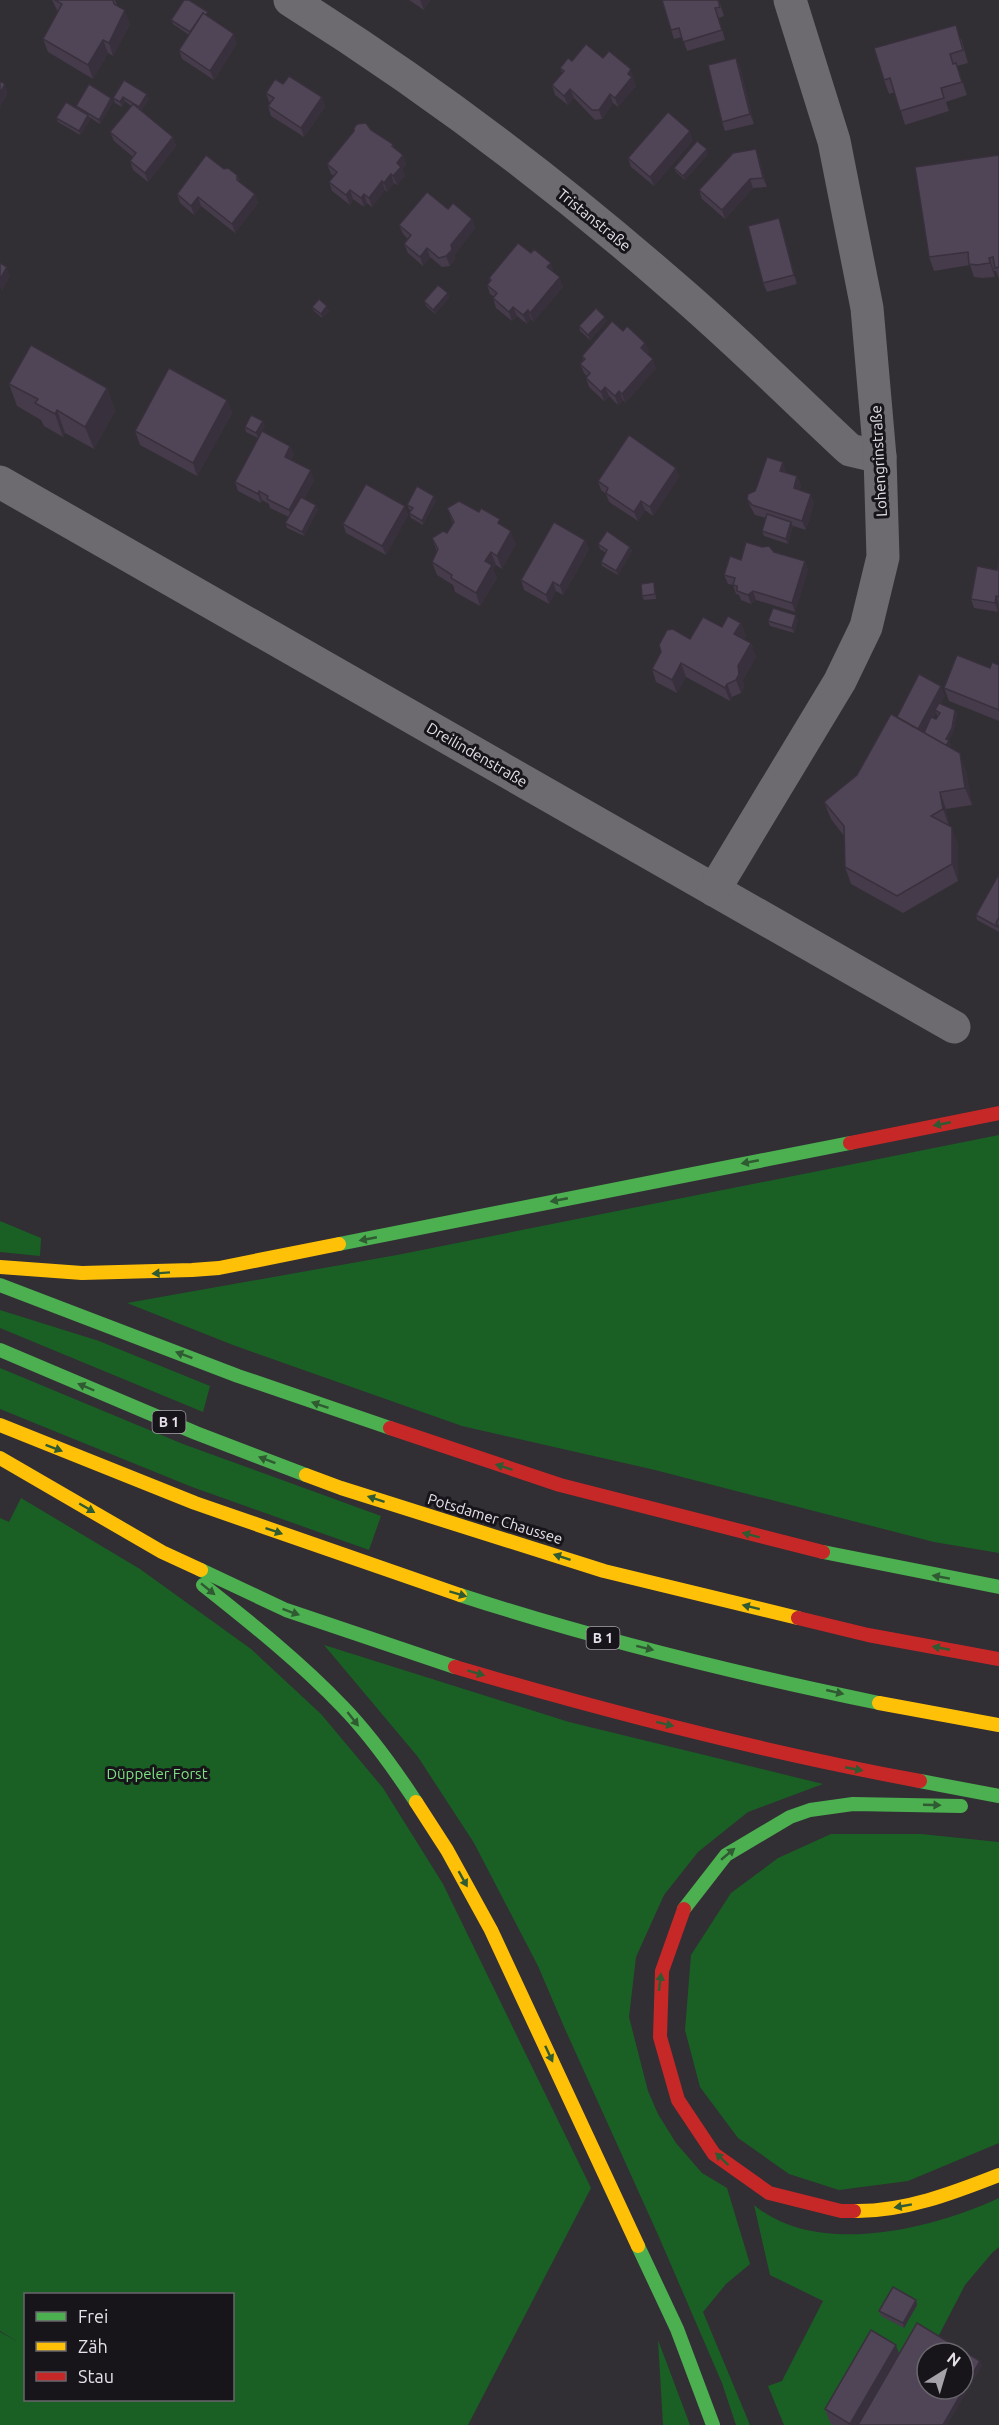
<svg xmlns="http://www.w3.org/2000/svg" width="999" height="2425" font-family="Ubuntu,sans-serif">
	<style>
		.green { fill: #1a6024; fill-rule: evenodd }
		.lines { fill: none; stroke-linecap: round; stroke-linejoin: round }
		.street { stroke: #6d6a70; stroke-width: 33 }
		.fast { stroke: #4caf50; stroke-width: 14 }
		.slow { stroke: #ffc107; stroke-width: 14 }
		.jam { stroke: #c62828; stroke-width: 14 }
		.wall { fill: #453b4a; fill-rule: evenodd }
		.shaded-wall { fill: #38303c }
		.building { fill: #504556; stroke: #38303c; stroke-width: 1.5; fill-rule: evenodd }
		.oneway { fill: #2f5a32 }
		.labels { text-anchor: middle; stroke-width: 6; stroke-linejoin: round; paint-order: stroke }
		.shield { fill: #18151a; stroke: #a8a3ab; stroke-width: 1.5 }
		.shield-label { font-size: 14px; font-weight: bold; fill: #e5e0e9 }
		.street-label { font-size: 15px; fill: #e5e0e9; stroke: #18151a }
		.park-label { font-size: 15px; fill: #7ee183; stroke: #18151a }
	</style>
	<rect width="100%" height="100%" fill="#312e34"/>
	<g class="green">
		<polygon points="999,1135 999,1553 934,1542 655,1470 462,1426 233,1345 127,1303 397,1255"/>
		<polygon points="0,1221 41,1238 40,1256 0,1252"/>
		<polygon points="0,1310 99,1341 210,1386 203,1412 0,1328"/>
		<polygon points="0,1368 183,1444 381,1516 369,1550 192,1487 0,1409"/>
		<path d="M21,1498L140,1569L251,1649L321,1714L383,1788L443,1884L591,2188L468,2425H0V2332L18,2342L0,2331V1518L9,1522ZM26,2294H232V2400H26Z"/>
		<polygon points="324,1645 569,1722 823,1784 748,1812 698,1852 664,1895 636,1957 629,2017 648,2091 658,2114 676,2143 702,2173 727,2188 750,2264 726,2284 703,2312 750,2425 736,2425 722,2383 659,2237 565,2029 538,1966 474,1843 418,1757"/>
		<polygon points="831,1834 921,1834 999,1842 999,2143 908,2181 839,2190 789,2174 738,2138 700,2087 685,2030 691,1955 731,1893 778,1858"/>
		<path d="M999,2198V2247L992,2253L965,2285L937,2339L901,2359L833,2425H784L768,2386L782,2381L823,2301L770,2275L754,2205C817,2258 932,2229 999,2198Z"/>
		<polygon points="658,2340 690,2425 663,2425"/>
	</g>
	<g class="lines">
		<g class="street">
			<path d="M290,0C424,84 554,182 673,286C734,338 791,395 850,450L880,457"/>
			<polyline points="0,482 954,1027"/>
			<polyline points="714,890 840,681 866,627 883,557 880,457 867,308 834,141 790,0"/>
		</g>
		<g class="fast">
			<polyline points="339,1244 850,1143"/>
			<polyline points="0,1285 238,1376 390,1428"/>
			<polyline points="0,1350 196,1433 306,1475"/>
			<polyline points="823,1552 999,1587"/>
			<polyline points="201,1570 286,1610 455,1667"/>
			<path d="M203,1585C251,1623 301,1663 343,1707C370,1735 395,1770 416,1802"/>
			<path d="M460,1595C598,1640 738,1674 879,1703"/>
			<polyline points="920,1781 999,1796"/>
			<polyline points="684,1909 726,1855 790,1817 810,1810 853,1804 961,1806"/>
			<polyline points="638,2246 677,2329 713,2425"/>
		</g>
		<g class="slow">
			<polyline points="0,1267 82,1273 192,1270 219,1268 339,1244"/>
			<polyline points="0,1425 195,1503 460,1595"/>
			<polyline points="0,1458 162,1552 201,1570"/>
			<polyline points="306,1475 341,1488 604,1571 798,1618"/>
			<polyline points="879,1703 999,1725"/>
			<polyline points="416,1802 447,1850 491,1930 638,2246"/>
			<path d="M854,2211C904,2212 953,2193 999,2175"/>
		</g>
		<g class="jam">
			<polyline points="850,1143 999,1113"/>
			<polyline points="390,1428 560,1485 823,1552"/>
			<polyline points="798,1618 868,1635 999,1659"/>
			<path d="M455,1667C608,1712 763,1752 920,1781"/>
			<polyline points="684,1909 662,1971 660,2037 678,2100 714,2154 769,2193 841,2211 854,2211"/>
		</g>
	</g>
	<g class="wall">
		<polygon points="52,0 115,0 117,5 130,24 113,56 108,53 93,79 48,52 43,39 58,12"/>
		<polygon points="409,0 430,0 424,10"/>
		<polygon points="719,0 724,16 719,18 725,40 687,51 682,37 674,39 671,30"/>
		<polygon points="210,17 237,43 214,80 182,59 179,50 189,35 173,24 171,20"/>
		<polygon points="961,38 968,63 957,66 967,95 946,102 949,111 905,125 895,92 889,94 884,80"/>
		<polygon points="603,58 634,79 633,80 636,86 618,107 613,103 602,119 595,120 574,98 568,105 555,95 552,85 562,73 560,68 572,61"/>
		<polygon points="736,58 740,67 754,124 725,131 722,122"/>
		<polygon points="283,84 322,97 325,107 304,137 271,116 268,106 270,103 269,102 266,93"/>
		<polygon points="147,94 149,99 141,111 173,137 176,146 148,182 133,170 130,161 133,157 114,141 110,132 131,106 125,101 122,107 115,103 113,98"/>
		<polygon points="111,98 113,102 100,124 89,117 90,120 80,135 58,122 56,118 77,109 76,106"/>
		<polygon points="371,130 393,144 394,148 403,155 406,164 402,170 405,176 397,185 394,183 387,192 385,190 372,207 367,203 364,207 353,199 350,205 332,191 329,182 334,176 331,174 327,164 354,131"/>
		<polygon points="693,140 654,186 631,167 628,158"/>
		<polygon points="708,154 685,180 676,172 674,168"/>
		<polygon points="999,155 999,279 996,271 994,271 995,277 982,278 974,277 970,265 934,271 929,257"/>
		<polygon points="759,158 767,187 753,188 725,219 702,199 699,190"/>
		<polygon points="224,169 237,175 240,182 255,194 258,203 235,233 201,206 194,215 180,203 177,194"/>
		<polygon points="448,209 472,219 475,228 455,254 455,259 450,266 442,267 430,257 423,266 408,253 404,244 408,239 403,234 399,225"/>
		<polygon points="782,227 797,284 767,292 763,283"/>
		<polygon points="554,272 563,287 533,322 531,319 527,324 517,316 512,321 496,308 493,298 494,297 490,294 487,285 490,282 489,278"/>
		<polygon points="448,293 449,298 435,314 426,306 424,301"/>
		<polygon points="312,307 329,311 322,318 314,311"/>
		<polygon points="607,321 590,340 580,331 579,326"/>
		<polygon points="623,331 645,343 649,352 647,354 656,368 625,403 623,400 618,405 609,396 604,401 589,387 586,378 587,376 584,373 580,364 583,360 582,356"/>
		<polygon points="9,384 107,388 115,411 94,449 65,433 63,437 44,426 41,420 17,406"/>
		<polygon points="227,400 232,413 197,476 140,445 135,431"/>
		<polygon points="265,426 258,438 246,432 245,427"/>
		<polygon points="290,446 294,455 291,460 314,480 304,499 316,505 318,510 304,536 287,528 285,523 289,517 270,508 269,504 262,500 261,503 238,491 235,482"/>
		<polygon points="676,468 679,477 653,516 645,510 638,521 609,502 606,494 601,490 598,481"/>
		<polygon points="786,471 785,473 797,476 801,486 799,490 814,503 806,530 793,526 788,544 764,536 762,531 766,518 755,515 751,508 747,499 755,491"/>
		<polygon points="436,501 423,525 411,518 409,513 411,511 409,509 407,505"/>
		<polygon points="405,506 408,515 386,555 346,533 343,524"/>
		<polygon points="447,508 502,525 516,544 502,569 496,565 493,569 497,578 480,606 455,592 453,585 437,575 432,562 437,552 432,538 447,533 453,524"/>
		<polygon points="585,540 589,549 563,595 556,591 549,604 524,590 521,580"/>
		<polygon points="598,544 630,547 632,551 618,575 602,566 601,562 606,553 600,549"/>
		<polygon points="774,552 805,561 808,570 795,612 756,600 751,604 741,600 739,595 736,594 733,585 728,584 724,575 741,560"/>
		<polygon points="999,558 999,607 998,612 974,608 971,599 997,570"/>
		<polygon points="655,587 656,599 644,600 642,596"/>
		<polygon points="798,620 794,633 770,626 768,621"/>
		<polygon points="741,623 746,636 743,639 751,643 756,657 743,680 744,687 741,693 732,697 730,701 686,677 677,693 656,682 652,669 722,627"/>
		<polygon points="999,665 999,721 949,701 944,688 990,668"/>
		<path d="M945,695L940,704L955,710L957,714L953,733L949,740L951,745L950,747L966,770L972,805L946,809L949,826L958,844V881L903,913L851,884L845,867L844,836L831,819L824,802L857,775L897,717ZM936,712L937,715L938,716L936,719L933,718Z"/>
		<polygon points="999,874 999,932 977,920 976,915"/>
		<polygon points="916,2300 917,2305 904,2328 881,2316 879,2311"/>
		<polygon points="899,2354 982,2365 947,2425 833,2425 830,2423 825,2409"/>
	</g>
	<g class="shaded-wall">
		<polygon points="420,0 430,0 424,10"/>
		<polygon points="125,10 130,24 113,56 109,43"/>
		<polygon points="234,34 237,43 214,80 210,71"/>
		<polygon points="103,40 108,53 93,79 88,65"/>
		<polygon points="736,58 740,67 754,124 750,114"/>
		<polygon points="631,69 636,86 618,107 615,98"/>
		<polygon points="5,84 8,93 0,108 0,93"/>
		<polygon points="570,89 574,98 568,105 564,96"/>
		<polygon points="147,94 149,99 141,112 139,107"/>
		<polygon points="610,94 613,103 602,119 599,110"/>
		<polygon points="123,97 125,101 122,107 120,102"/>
		<polygon points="322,97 325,107 304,137 301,128"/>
		<polygon points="111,98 113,102 100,124 99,120"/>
		<polygon points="88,115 90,120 80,135 79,131"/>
		<polygon points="690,131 693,140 654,186 650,177"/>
		<polygon points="173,137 176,146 148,182 145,173"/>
		<polygon points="707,149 708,154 685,180 683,176"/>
		<polygon points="756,149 759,158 767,187 763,178"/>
		<polygon points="403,155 406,164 402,170 405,176 397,185 393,176 397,163"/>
		<polygon points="391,174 394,183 387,192 384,183"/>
		<polygon points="750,179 753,188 725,219 722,210"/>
		<polygon points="382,181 385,190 372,207 369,198"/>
		<polygon points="350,190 353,199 350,205 346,195"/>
		<polygon points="255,194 258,203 235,233 232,224"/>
		<polygon points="364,194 367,203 364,207 361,198"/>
		<polygon points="198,197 201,206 194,215 191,206"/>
		<polygon points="779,218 782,227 797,284 794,275"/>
		<polygon points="472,219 475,228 455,254 455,259 450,266 446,256 451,245"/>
		<polygon points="427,248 430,257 423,266 420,257"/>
		<polygon points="989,258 994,271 995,277 990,263"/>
		<polygon points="551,263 554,272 551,276 547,267"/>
		<polygon points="7,267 10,276 2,292 0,287 0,279"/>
		<polygon points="560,277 563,287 533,322 530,313"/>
		<polygon points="448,293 449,298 435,314 433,310"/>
		<polygon points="327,306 329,311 322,318 321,314"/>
		<polygon points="513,307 517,316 512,321 509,312"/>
		<polygon points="528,310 531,319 527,324 523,315"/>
		<polygon points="605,317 607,321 590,340 588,335"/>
		<polygon points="645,343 649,352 645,357 641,348"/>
		<polygon points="653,359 656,368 625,403 622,394"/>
		<polygon points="605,387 609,396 604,401 601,392"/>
		<polygon points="107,388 115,411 94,449 85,427"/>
		<polygon points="619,391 623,400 618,405 615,396"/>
		<polygon points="227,400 232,413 197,476 193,463"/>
		<polygon points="57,410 65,433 63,437 55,414"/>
		<polygon points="263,421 265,426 258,438 256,433"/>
		<polygon points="290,446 294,455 288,466 285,457"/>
		<polygon points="783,462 786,471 783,480 780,471"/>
		<polygon points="676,468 679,477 653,516 650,507"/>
		<polygon points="311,470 314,480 293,520 289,510"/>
		<polygon points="797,476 801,486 797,497 794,488"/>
		<polygon points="259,491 262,500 261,503 258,494"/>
		<polygon points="811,494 814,503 806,530 802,521"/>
		<polygon points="434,496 436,501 423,525 422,521"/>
		<polygon points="641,501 645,510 638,521 634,512"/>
		<polygon points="316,505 318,510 304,536 302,532"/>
		<polygon points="405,506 408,515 386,555 382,546"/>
		<polygon points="791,522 793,526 788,544 786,539"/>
		<polygon points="511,531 516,544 502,569 497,556"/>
		<polygon points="585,540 589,549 563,595 560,586"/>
		<polygon points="630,547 632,551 618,575 616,571"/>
		<polygon points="491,552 496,565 493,569 497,578 480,606 476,593 485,561"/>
		<polygon points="805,561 808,570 795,612 792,603"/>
		<polygon points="553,582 556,591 549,604 546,595"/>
		<polygon points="753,591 756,600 751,604 748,595"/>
		<polygon points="996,596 999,604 998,612 995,603"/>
		<polygon points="796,615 798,620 794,633 792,628"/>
		<polygon points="741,623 746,636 739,647 734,634"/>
		<polygon points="751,643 756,657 743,680 744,687 741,693 736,680 738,666"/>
		<polygon points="681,663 686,677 677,693 672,680"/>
		<polygon points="727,684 732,697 730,701 725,688"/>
		<polygon points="941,686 945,695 936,711 935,710 936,712 919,743 916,734"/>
		<polygon points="955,710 957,714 953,733 947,744 946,739"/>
		<polygon points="949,740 951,745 944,757 942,753"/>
		<polygon points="960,753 966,770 972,805 965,788"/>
		<polygon points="940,792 946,809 949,826 943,809"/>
		<polygon points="952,827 958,844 958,881 952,864"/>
		<polygon points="916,2300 917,2305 904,2328 903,2323"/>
		<polygon points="896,2345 901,2359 862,2425 850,2425"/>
		<polygon points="980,2361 982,2365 947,2425 943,2425"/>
	</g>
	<g class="building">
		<polygon points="55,0 113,0 114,4 125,10 109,43 103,40 88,65 43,39 62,4"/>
		<polygon points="184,0 189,0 208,12 206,15 203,13 190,32 171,20"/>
		<polygon points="662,0 718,0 720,7 715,8 722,30 683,42 679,28 671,30"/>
		<polygon points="203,13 234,34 210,71 179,50"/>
		<polygon points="956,25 963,50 950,54 953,64 956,63 962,82 941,88 944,98 900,111 890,78 884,80 874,48"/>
		<polygon points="586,44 603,58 609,51 631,69 628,74 632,77 615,98 610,94 599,110 592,110 570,89 564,96 552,85 564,71 560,68 568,58 572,61"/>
		<polygon points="736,58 750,114 722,122 708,65"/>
		<polygon points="289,76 322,97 301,128 268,106 274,98 266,93 275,79 283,84"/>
		<polygon points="124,80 147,94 139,107 123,97 120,102 113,98"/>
		<polygon points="0,81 5,84 0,93"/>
		<polygon points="89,84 111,98 99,120 76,106"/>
		<polygon points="66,102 88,115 79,131 56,118"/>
		<polygon points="133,104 173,137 145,173 130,161 136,153 110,132"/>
		<polygon points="668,112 690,131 650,177 628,158"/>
		<polygon points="366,123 371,130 393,144 392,146 403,155 397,163 401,167 393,176 391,174 384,183 382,181 369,198 364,194 361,198 350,190 346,195 329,182 337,172 327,164 354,131 354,128 357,124"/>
		<polygon points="697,141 707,149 683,176 674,168"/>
		<polygon points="756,149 763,178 750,179 722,210 699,190 733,153"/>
		<polygon points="206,155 224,169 228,168 237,175 237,180 255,194 232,224 198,197 191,206 177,194"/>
		<polygon points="999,155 999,267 995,268 993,257 989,258 990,263 977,265 969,264 968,252 929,257 915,167"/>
		<polygon points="427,192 448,209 453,203 472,219 451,245 452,250 446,256 439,258 427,248 420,257 404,244 411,235 399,225"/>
		<polygon points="779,218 794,275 763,283 748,226"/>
		<polygon points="518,243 531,253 534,249 551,263 547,267 560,277 530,313 528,310 523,315 513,307 509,312 493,298 497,293 487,285 491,280 489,278"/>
		<polygon points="0,263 7,267 0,279"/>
		<polygon points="438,285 448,293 433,310 424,301"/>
		<polygon points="319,299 327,306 321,314 312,307"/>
		<polygon points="596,308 605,317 588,335 579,326"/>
		<polygon points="612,321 623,331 627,326 645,343 641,348 653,359 622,394 619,391 615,396 605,387 601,392 586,378 590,373 580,364 585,359 582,356"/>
		<polygon points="31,345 107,388 85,427 57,410 55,414 35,403 38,399 9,384"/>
		<polygon points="169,368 227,400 193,463 135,431"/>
		<polygon points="251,415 263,421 256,433 245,427"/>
		<polygon points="262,431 290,446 285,457 311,470 289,510 267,499 268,496 259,491 258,494 235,482"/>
		<polygon points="629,435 676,468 650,507 641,501 634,512 606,493 608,488 598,481"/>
		<polygon points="767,457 783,462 780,471 797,476 794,488 811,494 802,521 752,505 747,499 748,494 755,491 757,486"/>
		<polygon points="366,484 405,506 382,546 343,524"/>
		<polygon points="417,486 434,496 422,521 409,513 413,508 407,505"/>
		<polygon points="301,497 316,505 302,532 285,523"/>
		<polygon points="459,501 479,512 481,508 500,519 498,523 511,531 497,556 491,552 485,561 492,565 476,593 451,578 452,575 432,562 438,549 432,538 443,531 447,533 454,522 447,508"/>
		<polygon points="767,514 791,522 786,539 762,531"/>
		<polygon points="554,522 585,540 560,586 553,582 546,595 521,580"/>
		<polygon points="607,531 630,547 616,571 601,562 607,550 598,544"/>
		<polygon points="746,542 762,547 769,546 774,552 805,561 792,603 753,591 748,595 737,591 737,586 733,585 735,578 724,575 730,556 741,560"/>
		<polygon points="999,558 999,597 996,596 995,603 971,599 977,566 997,570"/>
		<polygon points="654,582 655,594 642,596 641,584"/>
		<polygon points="773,608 796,615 792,628 768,621"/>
		<polygon points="728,616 741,623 734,634 751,643 738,666 739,674 736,680 727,684 725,688 681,663 672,680 652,669 661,652 659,645 667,630 673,629 690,639 703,617 722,627"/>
		<polygon points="957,655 990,668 992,662 999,665 999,710 944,688"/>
		<polygon points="919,674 941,686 918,729 897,717"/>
		<polygon points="939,703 955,710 952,728 946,739 949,740 946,746 924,733 931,717 936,719 940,713 935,710"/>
		<polygon points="891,714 960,753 965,788 940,792 943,809 931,816 952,827 952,864 897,896 845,867 844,826 824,802 857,775"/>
		<polygon points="999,874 999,917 996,923 998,927 976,915"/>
		<polygon points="893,2287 916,2300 903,2323 879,2311"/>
		<path d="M917,2323L980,2361L943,2425H858ZM927,2353H963V2389H927Z"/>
		<polygon points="871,2330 896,2345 850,2424 825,2409"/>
	</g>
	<defs><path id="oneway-solid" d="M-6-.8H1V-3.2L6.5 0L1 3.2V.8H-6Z" transform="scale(1.5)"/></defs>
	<g class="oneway">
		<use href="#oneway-solid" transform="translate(942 1124) rotate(169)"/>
		<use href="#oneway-solid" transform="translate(750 1162) rotate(169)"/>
		<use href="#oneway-solid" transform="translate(559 1200) rotate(169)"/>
		<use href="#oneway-solid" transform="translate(368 1239) rotate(169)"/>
		<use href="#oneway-solid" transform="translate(161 1273) rotate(176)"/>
		<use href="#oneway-solid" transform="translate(184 1355) rotate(-159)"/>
		<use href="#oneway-solid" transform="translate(86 1387) rotate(-157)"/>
		<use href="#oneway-solid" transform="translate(320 1405) rotate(-161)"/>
		<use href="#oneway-solid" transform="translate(54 1448) rotate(21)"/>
		<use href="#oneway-solid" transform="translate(267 1460) rotate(-159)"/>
		<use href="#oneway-solid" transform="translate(504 1467) rotate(-162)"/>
		<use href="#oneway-solid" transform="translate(376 1499) rotate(-162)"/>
		<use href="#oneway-solid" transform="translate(87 1508) rotate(30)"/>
		<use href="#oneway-solid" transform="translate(274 1531) rotate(19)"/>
		<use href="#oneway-solid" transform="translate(751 1535) rotate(-165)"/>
		<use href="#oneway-solid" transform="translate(562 1557) rotate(-162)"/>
		<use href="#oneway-solid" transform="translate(941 1577) rotate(-170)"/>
		<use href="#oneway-solid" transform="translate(208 1589) rotate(39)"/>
		<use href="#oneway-solid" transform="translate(458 1594) rotate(17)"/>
		<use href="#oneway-solid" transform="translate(751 1607) rotate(-166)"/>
		<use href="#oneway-solid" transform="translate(291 1612) rotate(20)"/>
		<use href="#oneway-solid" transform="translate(645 1648) rotate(14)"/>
		<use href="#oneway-solid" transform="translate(941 1648) rotate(-169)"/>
		<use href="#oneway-solid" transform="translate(476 1673) rotate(17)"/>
		<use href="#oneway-solid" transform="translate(835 1692) rotate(13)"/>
		<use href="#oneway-solid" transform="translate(353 1719) rotate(52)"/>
		<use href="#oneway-solid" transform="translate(665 1724) rotate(14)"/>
		<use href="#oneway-solid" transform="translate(854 1769) rotate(11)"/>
		<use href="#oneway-solid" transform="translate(932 1805) rotate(2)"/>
		<use href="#oneway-solid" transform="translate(728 1854) rotate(-40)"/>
		<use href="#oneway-solid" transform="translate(463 1879) rotate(61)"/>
		<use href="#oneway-solid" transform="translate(660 1982) rotate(-83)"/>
		<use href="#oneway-solid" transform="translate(549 2054) rotate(65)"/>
		<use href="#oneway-solid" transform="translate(722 2159) rotate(-136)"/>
		<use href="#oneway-solid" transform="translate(903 2206) rotate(170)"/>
	</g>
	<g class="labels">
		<g class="shield">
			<rect x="152.5" y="1411" width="33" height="22" rx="4.5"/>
			<rect x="586.5" y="1627" width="33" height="22" rx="4.5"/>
		</g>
		<g class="shield-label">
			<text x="169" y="1427">B 1</text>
			<text x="603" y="1643">B 1</text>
		</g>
		<g class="street-label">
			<text transform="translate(594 220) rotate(39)" y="5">Tristanstraße</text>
			<text transform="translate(879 461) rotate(-93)" y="5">Lohengrinstraße</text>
			<text transform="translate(477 755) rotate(30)" y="5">Dreilindenstraße</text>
			<text transform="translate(495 1519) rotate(17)" y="5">Potsdamer Chaussee</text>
		</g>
		<g class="park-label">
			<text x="157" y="1779">Düppeler Forst</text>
		</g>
	</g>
	<rect x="24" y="2293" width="210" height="108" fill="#18151a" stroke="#6a666d" stroke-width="1.5"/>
	<rect x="36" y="2312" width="30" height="9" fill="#4caf50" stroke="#6a666d" stroke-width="1.5"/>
	<text x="78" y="2323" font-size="18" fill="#e5e0e9">Frei</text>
	<rect x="36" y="2342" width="30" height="9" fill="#ffc107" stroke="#6a666d" stroke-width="1.5"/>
	<text x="78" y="2353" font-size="18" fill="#e5e0e9">Zäh</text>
	<rect x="36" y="2372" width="30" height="9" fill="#c62828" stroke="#6a666d" stroke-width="1.5"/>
	<text x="78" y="2383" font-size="18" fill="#e5e0e9">Stau</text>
	<g transform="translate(945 2371) rotate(37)"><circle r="28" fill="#18151a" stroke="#6a666d" stroke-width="1.5"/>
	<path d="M0-4.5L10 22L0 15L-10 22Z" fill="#a6a2aa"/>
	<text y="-9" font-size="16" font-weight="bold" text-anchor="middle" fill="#e5e0e9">N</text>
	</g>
</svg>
